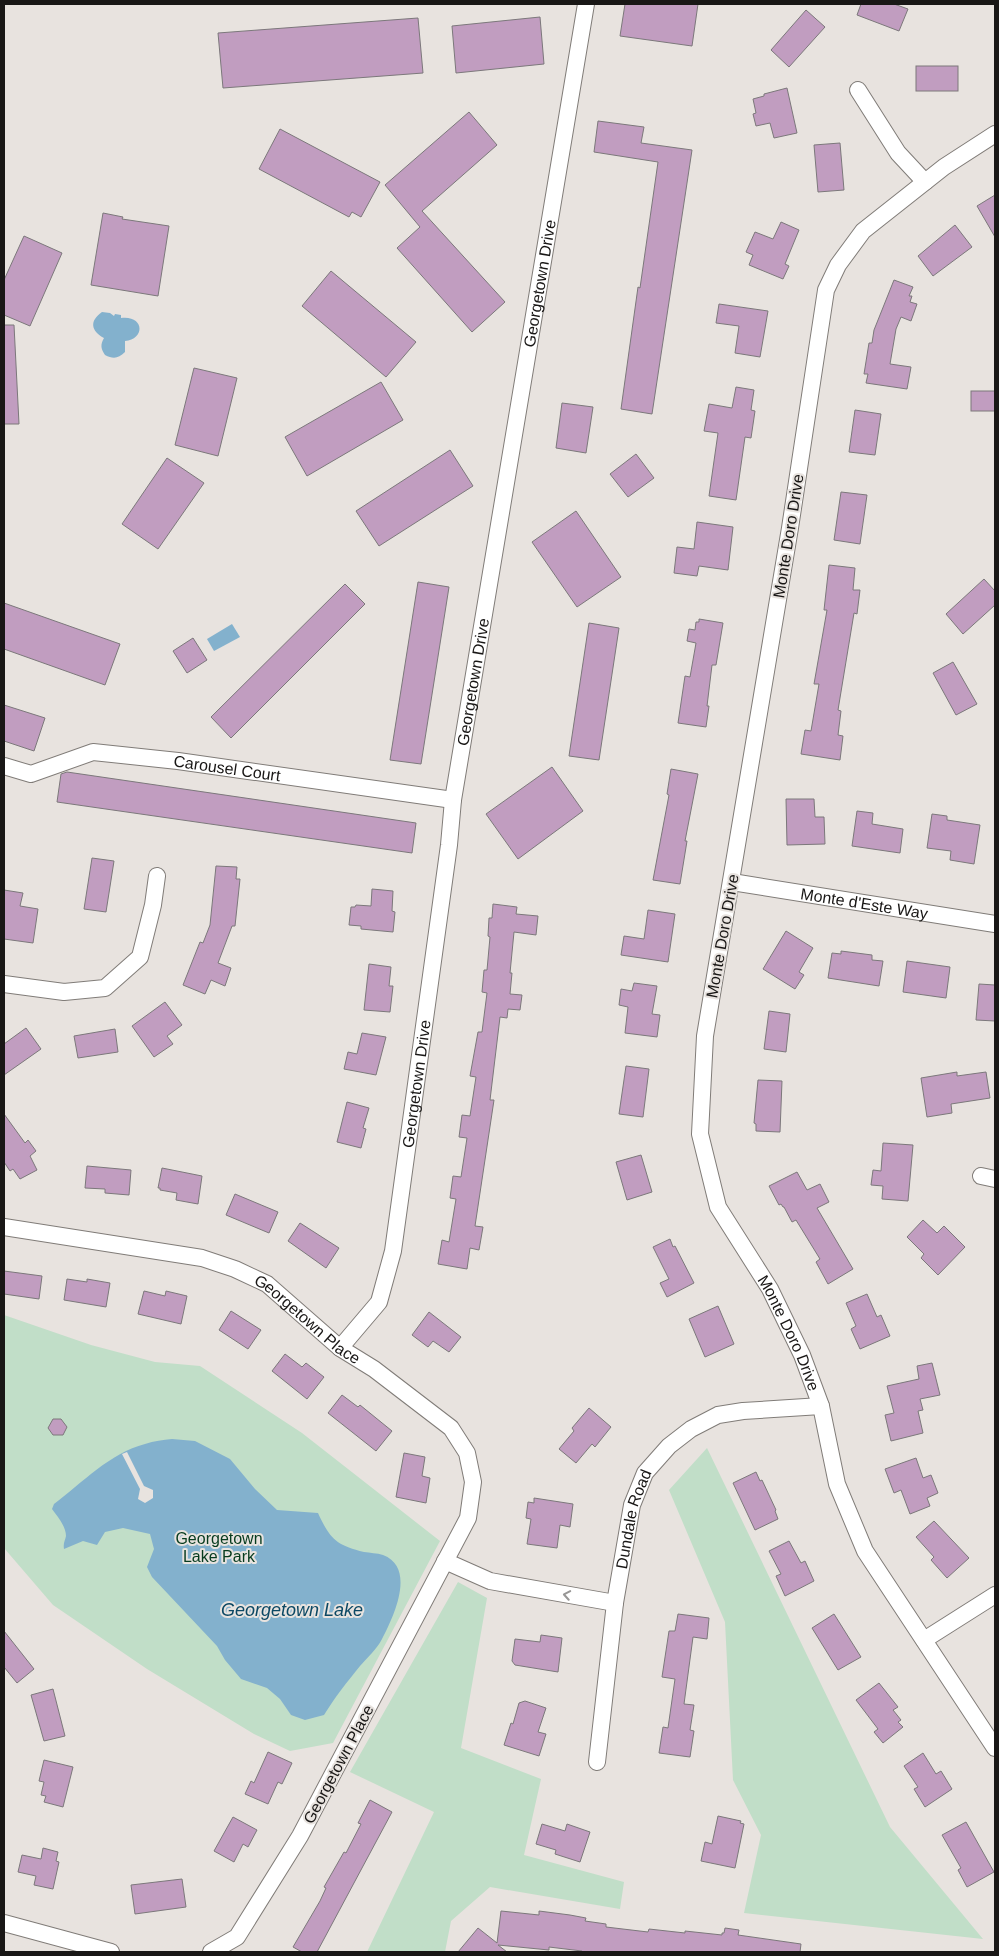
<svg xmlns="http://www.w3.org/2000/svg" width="999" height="1956" font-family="Helvetica,sans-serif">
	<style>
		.green { fill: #c1dec8 }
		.water { fill: #83b1cd }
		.pier { fill: #e8e3df }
		.building { fill: #c19dc0; stroke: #7c787b }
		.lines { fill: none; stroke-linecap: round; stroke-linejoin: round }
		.street-casing { stroke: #807c78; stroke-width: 18 }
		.street { stroke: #fff; stroke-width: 16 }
		.oneway { stroke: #989796 }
		.labels { text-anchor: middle; stroke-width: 4; stroke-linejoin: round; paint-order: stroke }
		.street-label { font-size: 16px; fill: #191716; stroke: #e8e3df }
		.park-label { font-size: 16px; fill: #063b1e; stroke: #e8e3df }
		.water-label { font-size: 18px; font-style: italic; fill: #0c4864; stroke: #e8e3df }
	</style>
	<rect width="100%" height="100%" fill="#e8e3df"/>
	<g class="green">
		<polygon points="4,1315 91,1345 155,1362 200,1366 302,1433 440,1541 333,1743 290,1751 254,1734 147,1669 53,1605 4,1548"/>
		<polygon points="707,1448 890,1827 983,1939 744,1913 761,1835 733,1780 725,1622 669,1490"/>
		<polygon points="458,1582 487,1598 461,1748 541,1779 524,1855 624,1882 620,1909 490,1887 451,1921 445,1952 367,1952 434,1812 350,1772"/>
	</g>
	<g class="water">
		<path d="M102,312L110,313L114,316L115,314L121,315V318C144,315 146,339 125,341V352C118,359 113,359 105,355C101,349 100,345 104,338C91,331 89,321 102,312Z"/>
		<polygon points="232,624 240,637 214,651 207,639"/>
		<path d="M172,1439L195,1441L230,1459L255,1489L277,1510L318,1513C330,1539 336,1545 364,1552C370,1553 377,1553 383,1555C417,1568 393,1618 382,1639C377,1649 367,1658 360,1666C347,1682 335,1697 324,1715L305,1720L291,1715L280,1699L267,1688L241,1679L225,1660L217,1646L152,1577L147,1567L154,1549L150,1534L123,1528L105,1532L97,1545L83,1541L64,1549C63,1543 65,1541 66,1536C66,1526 57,1516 52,1509L54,1504C82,1483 110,1453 145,1444C154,1441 163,1440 172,1439Z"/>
	</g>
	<polygon class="pier" points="127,1452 144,1486 153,1490 153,1498 145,1503 138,1499 140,1489 122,1454"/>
	<g class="building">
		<polygon points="625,4 698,4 692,46 620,36"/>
		<polygon points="861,4 894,4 908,9 899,31 857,15"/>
		<polygon points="806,10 825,27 789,67 771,50"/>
		<polygon points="540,17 544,64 456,73 452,26"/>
		<polygon points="418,18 423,73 223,88 218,33"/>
		<rect x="916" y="66" width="42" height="25"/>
		<polygon points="787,88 797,133 774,138 770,123 756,126 753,114 756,113 753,99 764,96 764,94"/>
		<polygon points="469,112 497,145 422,211 505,302 472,332 397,248 420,227 385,185"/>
		<polygon points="598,121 644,127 641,143 692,150 652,414 621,409 638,287 640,288 658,162 594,152"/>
		<polygon points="280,129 380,182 361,217 352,212 349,217 259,169"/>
		<polygon points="840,143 844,190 818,192 814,145"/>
		<polygon points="995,195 995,237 977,206"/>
		<polygon points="103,213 123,217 122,219 169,226 158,296 91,285"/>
		<polygon points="781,222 799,230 785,264 789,266 783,279 749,265 753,255 746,252 755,232 773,239"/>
		<polygon points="955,225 972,247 933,276 918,256"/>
		<polygon points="24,236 62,253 30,326 4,315 4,280"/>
		<polygon points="331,271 416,342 386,377 302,306"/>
		<polygon points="894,280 913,287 909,296 912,296 910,302 917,304 911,321 901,317 896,329 890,364 911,367 907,389 866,383 868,374 864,374 869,343 872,343 874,330"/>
		<polygon points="719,304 768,311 760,357 735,353 739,326 716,323"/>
		<polygon points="4,325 14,325 19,424 4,424"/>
		<polygon points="194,368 237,378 218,456 175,445"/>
		<polygon points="381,382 403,420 307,476 285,437"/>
		<polygon points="736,387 754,390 751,410 755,411 751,438 745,437 736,500 709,496 718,433 704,431 709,404 732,408"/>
		<rect x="971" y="391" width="24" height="20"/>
		<polygon points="562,403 593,407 586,453 556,448"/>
		<polygon points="855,410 881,414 875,455 849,452"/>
		<polygon points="450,450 473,486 379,546 356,511"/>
		<polygon points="636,454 654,478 628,497 610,474"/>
		<polygon points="167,458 204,483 158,549 122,524"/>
		<polygon points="841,492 867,495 860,544 834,540"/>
		<polygon points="576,511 621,577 577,607 532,542"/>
		<polygon points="697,522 733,527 728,570 699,566 697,576 674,573 677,547 694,549"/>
		<polygon points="829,565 855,568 853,590 860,590 857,614 854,613 838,710 841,711 838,735 843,736 840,760 801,754 805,730 811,731 819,684 814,684 827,610 824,610"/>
		<polygon points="984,579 995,591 995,605 963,634 946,614"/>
		<polygon points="418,582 449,587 421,764 390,760"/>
		<polygon points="345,584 365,604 231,738 211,717"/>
		<polygon points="4,603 120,644 105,685 4,649"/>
		<polygon points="699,619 723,623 716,665 712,665 707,706 709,706 706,727 678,723 685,676 690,677 696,643 687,641 689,629 695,630 696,622 699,622"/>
		<polygon points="589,623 619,628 599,760 569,756"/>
		<polygon points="193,638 207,660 187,673 173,651"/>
		<polygon points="953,662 977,704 956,715 933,673"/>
		<polygon points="4,705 45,718 34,751 4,741"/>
		<polygon points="552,767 583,811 518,859 486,814"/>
		<polygon points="671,769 698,774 685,841 687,841 680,884 653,880 669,795 667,794"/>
		<polygon points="67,772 416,823 412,853 57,802 61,774"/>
		<polygon points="786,799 814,799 815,817 824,817 825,844 787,845"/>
		<polygon points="857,811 873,813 872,824 903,829 900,853 852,846"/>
		<polygon points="932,814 947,816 947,820 980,825 974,864 950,860 951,851 927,848"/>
		<polygon points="92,858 114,861 106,912 84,909"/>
		<polygon points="216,866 237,867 236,879 240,879 235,926 232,926 218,963 231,968 225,986 211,980 205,994 183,985 200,942 203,943 210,925"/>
		<polygon points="372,889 393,891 392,911 395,912 393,932 361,929 361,926 349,925 351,907 355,907 356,905 371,906"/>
		<polygon points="4,890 23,893 20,906 38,909 33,943 4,939"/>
		<polygon points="493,904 517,907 516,914 538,916 536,935 514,932 510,973 512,973 510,994 522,995 520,1010 508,1009 507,1018 500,1017 490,1100 494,1100 475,1226 483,1227 479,1250 470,1248 467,1269 438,1264 442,1240 449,1242 456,1199 450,1198 453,1176 461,1177 467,1138 459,1137 462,1115 470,1116 476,1077 470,1076 478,1032 482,1032 487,993 482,992 484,970 487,970 490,937 488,936 489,918 492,918"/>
		<polygon points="648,910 675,914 668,962 621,955 624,936 644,939"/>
		<polygon points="786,931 813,948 799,972 804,975 795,989 763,969"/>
		<polygon points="841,951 872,955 872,960 883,961 879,986 828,978 832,953 841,954"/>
		<polygon points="907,961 950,967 946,998 903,992"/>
		<polygon points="369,964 391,967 389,986 393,986 390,1012 364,1010"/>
		<polygon points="634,983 657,986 652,1014 660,1015 657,1037 625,1033 628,1007 619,1005 621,989 632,991"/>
		<polygon points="979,984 995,985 995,1021 976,1020"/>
		<polygon points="165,1002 182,1025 167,1036 173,1044 154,1057 132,1026"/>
		<polygon points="769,1011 790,1014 786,1052 764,1049"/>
		<polygon points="26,1028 41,1049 4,1075 4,1044"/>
		<polygon points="115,1029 118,1052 78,1058 74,1036"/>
		<polygon points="362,1033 386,1037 376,1075 344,1069 348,1052 357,1054"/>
		<polygon points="626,1066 649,1069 643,1117 619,1114"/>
		<polygon points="957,1072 957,1076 986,1072 990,1098 951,1104 952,1113 927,1117 921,1078"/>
		<polygon points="758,1080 782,1081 780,1132 756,1131 756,1124 754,1123"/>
		<polygon points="347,1102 369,1108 363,1128 366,1129 361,1148 337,1142"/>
		<polygon points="4,1114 25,1143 28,1140 36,1151 30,1156 37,1170 20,1179 13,1169 10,1171 4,1162"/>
		<polygon points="883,1143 913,1145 908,1201 882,1199 883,1186 871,1185 873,1170 881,1171"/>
		<polygon points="641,1155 652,1192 627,1200 616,1162"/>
		<polygon points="87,1166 131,1170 129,1195 105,1193 105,1189 85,1188"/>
		<polygon points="162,1168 202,1176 198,1204 176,1200 177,1193 160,1190 160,1188 158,1188"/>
		<polygon points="797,1172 807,1190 820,1184 829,1202 817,1208 853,1269 828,1284 816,1262 820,1259 796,1220 792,1222 784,1207 783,1207 781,1204 779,1205 769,1186"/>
		<polygon points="235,1194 278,1212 269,1233 226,1215"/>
		<polygon points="923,1220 937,1233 944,1226 965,1247 938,1275 921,1258 924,1254 907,1237"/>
		<polygon points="300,1223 339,1248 326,1268 288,1241"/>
		<polygon points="670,1239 673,1247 675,1246 694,1283 667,1297 660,1283 669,1279 653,1247"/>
		<polygon points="4,1271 42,1276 39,1299 4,1294"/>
		<polygon points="67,1279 87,1282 87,1279 110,1283 106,1307 64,1300"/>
		<polygon points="144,1291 165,1296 166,1291 187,1296 181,1324 138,1314"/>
		<polygon points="867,1294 877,1317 881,1315 890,1336 860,1349 851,1329 856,1326 846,1303"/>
		<polygon points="718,1306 734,1344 705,1357 689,1319"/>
		<polygon points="231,1311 261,1330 248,1349 219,1330"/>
		<polygon points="429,1312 461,1337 449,1352 433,1341 428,1347 412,1335"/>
		<polygon points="285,1354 302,1367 306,1363 324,1377 307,1399 272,1371"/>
		<polygon points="932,1363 940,1395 920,1399 923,1410 918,1411 923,1433 891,1441 885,1415 894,1413 887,1386 919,1379 917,1366"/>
		<polygon points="342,1395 358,1407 360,1405 392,1431 376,1451 328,1413"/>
		<polygon points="589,1408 611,1427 595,1447 592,1444 576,1463 559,1449 574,1431 572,1428"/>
		<polygon points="53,1419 61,1419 67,1427 63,1435 53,1435 48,1428"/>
		<polygon points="404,1453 425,1457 422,1476 430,1478 426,1503 396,1497"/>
		<polygon points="916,1458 923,1478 931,1475 938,1493 927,1498 930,1506 910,1514 901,1490 894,1493 885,1469"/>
		<polygon points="756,1472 760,1481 762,1480 776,1510 775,1511 778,1519 755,1530 733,1483"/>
		<polygon points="534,1498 573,1504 570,1527 560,1525 557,1548 527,1544 531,1519 526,1518 528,1502 534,1503"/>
		<polygon points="934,1521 969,1558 947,1578 931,1560 934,1557 916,1537"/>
		<polygon points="789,1541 801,1563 805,1561 814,1581 785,1596 776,1576 781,1574 769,1551"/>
		<polygon points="678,1614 709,1618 707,1639 693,1637 684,1704 694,1705 690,1730 694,1731 690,1757 659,1753 663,1727 668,1728 675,1679 662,1677 669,1631 675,1631"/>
		<polygon points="834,1614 861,1657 838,1670 812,1628"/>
		<polygon points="4,1631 34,1669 17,1683 4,1667"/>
		<polygon points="541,1635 562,1638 558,1672 515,1665 512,1661 515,1639 540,1642"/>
		<polygon points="879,1683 898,1707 893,1710 901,1720 898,1722 903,1727 883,1743 874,1732 878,1729 856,1700"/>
		<polygon points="53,1689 65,1736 44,1741 31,1695"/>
		<polygon points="525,1701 546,1708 538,1732 546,1734 539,1756 504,1745 511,1723 513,1724 519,1703"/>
		<polygon points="268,1752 292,1763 282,1784 278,1782 268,1804 245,1794 251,1781 254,1783"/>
		<polygon points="923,1753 936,1774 941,1771 952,1789 925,1807 914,1789 918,1787 904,1766"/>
		<polygon points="44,1760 73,1767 63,1807 44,1802 46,1796 41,1795 44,1782 39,1781"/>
		<polygon points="370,1800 392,1812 317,1952 302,1952 293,1947 320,1901 326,1888 324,1887 344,1852 346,1853 361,1824 358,1823"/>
		<polygon points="718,1816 741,1821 740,1823 744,1824 735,1868 701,1861 705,1842 712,1844"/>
		<polygon points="233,1817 257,1830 248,1847 243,1844 234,1862 214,1851"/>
		<polygon points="966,1822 994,1872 967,1887 958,1870 961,1868 942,1835"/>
		<polygon points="542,1824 565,1831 567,1824 590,1832 580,1862 555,1854 556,1850 536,1844"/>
		<polygon points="43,1848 58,1852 56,1861 59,1862 53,1889 34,1885 36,1876 18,1872 22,1855 41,1859"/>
		<polygon points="182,1879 186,1907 135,1914 131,1885"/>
		<polygon points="501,1911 539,1915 539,1911 570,1915 586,1918 585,1921 606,1924 606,1927 648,1932 649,1929 685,1933 685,1931 722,1935 722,1933 724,1933 725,1928 739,1930 738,1935 801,1944 800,1952 582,1952 582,1951 549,1947 549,1950 498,1945 507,1952 458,1952 478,1928 497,1943"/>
	</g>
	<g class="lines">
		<g class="street-casing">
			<g id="street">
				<polyline points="858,90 898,153 925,182"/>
				<path id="s1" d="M995,134L944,167L863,231L838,265L826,290L790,528L705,1036L700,1134L718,1207L770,1289L802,1355L821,1406L837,1484L865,1551L995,1748"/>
				<path id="s2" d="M4,766L31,774L93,752L178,761L453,800"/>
				<path id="s3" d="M732,882L995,924"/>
				<polyline points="4,984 64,992 105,988 140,957 153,905 157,876"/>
				<polyline points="981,1176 995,1179"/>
				<path id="s4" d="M4,1227L202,1258L235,1269L267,1284L340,1348L374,1369L451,1428L467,1453L473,1482L468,1518L300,1836L237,1937L211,1952"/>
				<path id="s5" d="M340,1348L379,1302L393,1251L449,845L453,800L586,4"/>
				<polyline points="445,1561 490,1581 615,1603"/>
				<polyline points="924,1640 995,1595"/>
				<path id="s6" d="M597,1762L615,1603L632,1505L645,1473L669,1446L691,1429L718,1415L743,1411L821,1406"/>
				<polyline points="4,1923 111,1952"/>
			</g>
		</g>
		<use href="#street" class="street"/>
	</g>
	<defs><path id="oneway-chevron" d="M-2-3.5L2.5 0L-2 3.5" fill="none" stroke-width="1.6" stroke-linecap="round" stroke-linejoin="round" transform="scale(1.25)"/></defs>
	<use class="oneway" href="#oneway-chevron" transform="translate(567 1595) rotate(-170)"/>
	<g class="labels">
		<g class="street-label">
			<text dy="6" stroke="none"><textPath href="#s5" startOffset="1092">Georgetown Drive</textPath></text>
			<text transform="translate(788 536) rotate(-81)" y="6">Monte Doro Drive</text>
			<text dy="6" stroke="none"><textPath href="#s5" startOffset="688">Georgetown Drive</textPath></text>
			<text dy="6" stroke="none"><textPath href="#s2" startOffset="229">Carousel Court</textPath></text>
			<text dy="6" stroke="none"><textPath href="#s3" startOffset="134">Monte d'Este Way</textPath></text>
			<text transform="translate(722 936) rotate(-80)" y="6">Monte Doro Drive</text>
			<text dy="6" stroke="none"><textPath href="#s5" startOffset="282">Georgetown Drive</textPath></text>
			<text dy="6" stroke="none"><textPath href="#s4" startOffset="324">Georgetown Place</textPath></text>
			<text dy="6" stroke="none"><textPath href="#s1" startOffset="1308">Monte Doro Drive</textPath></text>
			<text dy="6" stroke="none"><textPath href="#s6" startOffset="246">Dundale Road</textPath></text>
			<text transform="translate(338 1764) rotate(-62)" y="6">Georgetown Place</text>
		</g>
		<g class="park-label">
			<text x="219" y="1544">Georgetown<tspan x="219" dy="18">Lake Park</tspan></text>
		</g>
		<g class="water-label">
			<text x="292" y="1616">Georgetown Lake</text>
		</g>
	</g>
	<rect width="999" height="1956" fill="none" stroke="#191716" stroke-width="10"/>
</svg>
